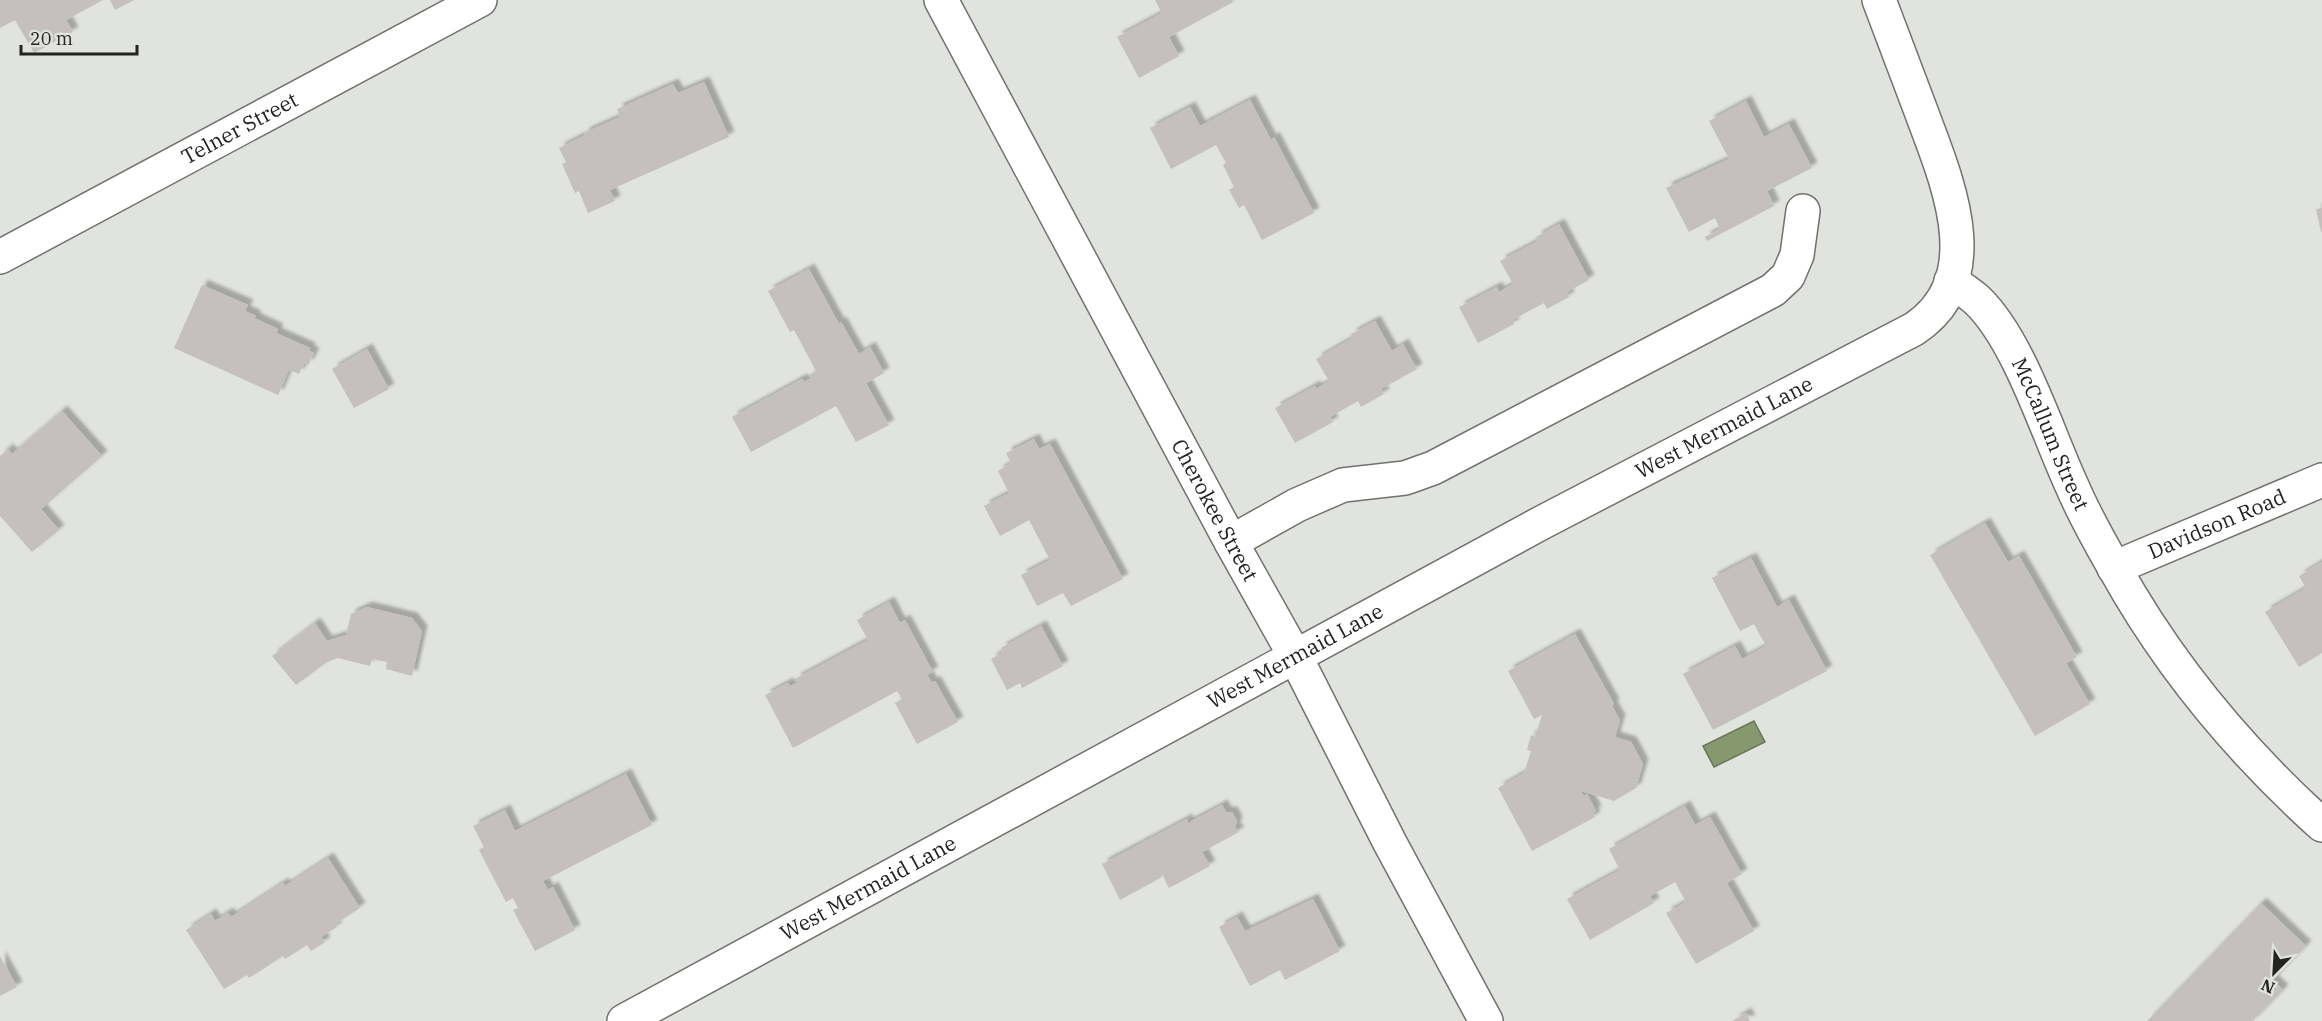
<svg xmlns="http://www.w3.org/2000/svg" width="2322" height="1021" font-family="'IBM Plex Serif',serif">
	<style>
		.water { fill: #87986f; stroke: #697558; stroke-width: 1.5 }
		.building { fill: #c5bfc0; filter: url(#shadow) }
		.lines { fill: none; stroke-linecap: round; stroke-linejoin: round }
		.minor-casing { stroke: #70726e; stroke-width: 36 }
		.minor { stroke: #fff; stroke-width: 33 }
		.labels { text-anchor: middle; stroke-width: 5; stroke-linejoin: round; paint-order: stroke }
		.street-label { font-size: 21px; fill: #232322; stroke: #e1e3df }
	</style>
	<defs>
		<filter id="shadow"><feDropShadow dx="5.5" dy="-5.5" stdDeviation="1.5" flood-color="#0004"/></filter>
	</defs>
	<rect width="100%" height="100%" fill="#e1e3df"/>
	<polygon class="water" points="1754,721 1765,742 1714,767 1703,746"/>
	<g class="building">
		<polygon points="0,0 103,0 66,20 73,32 34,53 15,20 0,28"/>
		<polygon points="110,0 134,0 115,10"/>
		<polygon points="1155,0 1232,0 1233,2 1169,37 1179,56 1139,78 1117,37 1162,13"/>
		<polygon points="704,82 729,137 610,190 615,201 588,213 579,191 575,193 562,164 566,162 559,148 585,135 584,133 620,117 617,109 673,84 678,93"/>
		<polygon points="1250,100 1271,140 1274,137 1314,213 1262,240 1244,205 1239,208 1229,190 1234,187 1223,165 1226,163 1216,145 1171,169 1150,128 1190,107 1200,126"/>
		<polygon points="1746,101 1764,137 1789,124 1812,168 1767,191 1774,206 1707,241 1705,237 1720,229 1715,218 1689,232 1666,188 1729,159 1709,121"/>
		<polygon points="2322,208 2322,232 2321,232 2316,209"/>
		<polygon points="1559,224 1589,280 1567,292 1569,297 1547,309 1544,303 1512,320 1514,324 1478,343 1459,307 1497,287 1499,292 1513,284 1500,261 1538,241 1536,237"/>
		<polygon points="809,269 839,324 841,322 859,354 870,347 884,373 866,383 889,425 856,442 836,406 751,452 732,417 802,379 804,382 811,378 809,375 816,371 794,330 790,332 768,291"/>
		<polygon points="202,285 248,305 245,311 256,316 254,318 278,329 276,333 310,348 309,351 314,353 308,365 304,363 299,374 289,370 278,395 174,348"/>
		<polygon points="1375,321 1392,351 1403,344 1417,369 1381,389 1384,394 1361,407 1358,401 1330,417 1333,422 1295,443 1275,408 1315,386 1316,389 1329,381 1316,359 1353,338 1351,334"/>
		<polygon points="367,349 389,389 354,408 332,369"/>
		<polygon points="62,411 102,456 41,509 59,530 32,552 0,516 0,456 8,449 12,454"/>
		<polygon points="1034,439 1039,449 1050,444 1123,579 1071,606 1063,593 1037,606 1021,575 1050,560 1029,520 1000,536 984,506 1009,493 998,471 1011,463 1006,453"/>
		<polygon points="1985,523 2008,562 2019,556 2077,657 2066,663 2090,704 2035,736 1930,555"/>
		<polygon points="1751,558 1777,607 1789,600 1827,671 1713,730 1683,674 1735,646 1742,659 1766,646 1754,624 1740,631 1712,578"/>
		<polygon points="2322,562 2322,653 2299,667 2265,612 2306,588 2299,576"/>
		<polygon points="889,602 900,623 905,620 933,672 927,675 932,683 935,681 958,722 917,744 895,703 902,699 897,691 793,748 765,695 788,683 790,686 797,683 795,679 868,640 857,620"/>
		<polygon points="367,607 412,618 422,631 412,676 386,669 387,662 372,659 370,666 338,658 327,662 296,685 272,656 315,623 327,641 346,635 351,614"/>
		<polygon points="1041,626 1063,666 1022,688 1020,683 1007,690 991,659 1003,652 1001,648"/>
		<polygon points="1575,634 1614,704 1612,706 1620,720 1615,737 1631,742 1643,764 1636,788 1614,801 1581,791 1584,796 1587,794 1596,811 1593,812 1595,817 1532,851 1498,788 1524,773 1531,751 1527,750 1531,735 1535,737 1542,715 1534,719 1508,671"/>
		<polygon points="626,774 652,825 543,881 548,890 553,887 575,930 535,951 513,910 518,908 513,898 506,902 479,850 484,847 473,826 505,810 515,831"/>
		<polygon points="1222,805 1226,812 1232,812 1237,821 1235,828 1239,832 1202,852 1210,866 1169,888 1161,872 1162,877 1120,900 1102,864 1187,819 1188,823"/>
		<polygon points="1685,806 1695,825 1710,817 1742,874 1727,883 1754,931 1696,964 1666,913 1686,902 1675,882 1650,896 1654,903 1590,940 1567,899 1620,870 1609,849"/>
		<polygon points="328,858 360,908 335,924 337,927 321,937 325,942 311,951 307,945 285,959 283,956 249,978 247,975 224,989 186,930 211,914 215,921 228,913 231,917 283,883 285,886"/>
		<polygon points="1313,899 1340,951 1285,980 1280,970 1250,986 1219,927 1237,917 1245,931"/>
		<polygon points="2261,903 2306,946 2273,980 2283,990 2253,1021 2147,1021"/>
		<polygon points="0,956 17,987 0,996"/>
		<polygon points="1746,1013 1750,1021 1732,1021"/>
	</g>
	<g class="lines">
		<g class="minor-casing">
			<g id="minor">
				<path id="s1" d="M941,0L1231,542L1295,656L1390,843L1486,1021"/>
				<path id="s2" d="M0,257L480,0"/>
				<path id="s3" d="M1951,281C1960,287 1969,293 1977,300C2019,340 2047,432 2072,486C2084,514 2099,541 2114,567C2167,663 2240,751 2322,825"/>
				<polyline points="1231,542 1297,505 1343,485 1405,478 1433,468 1773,290 1788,276 1797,255 1803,211"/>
				<path id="s4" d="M2114,568L2322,480"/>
				<path id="s5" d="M624,1021L1543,522L1914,329C1991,278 1946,179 1921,111C1907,74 1893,37 1879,0"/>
			</g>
		</g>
		<use href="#minor" class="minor"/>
	</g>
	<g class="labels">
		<g class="street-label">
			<text dy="7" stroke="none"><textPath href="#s2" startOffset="272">Telner Street</textPath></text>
			<text dy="7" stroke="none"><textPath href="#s5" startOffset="1250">West Mermaid Lane</textPath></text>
			<text dy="7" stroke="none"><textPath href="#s3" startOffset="186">McCallum Street</textPath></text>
			<text dy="7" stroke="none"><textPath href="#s1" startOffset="579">Cherokee Street</textPath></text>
			<text dy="7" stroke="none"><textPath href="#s4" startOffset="112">Davidson Road</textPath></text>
			<text dy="7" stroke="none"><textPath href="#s5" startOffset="764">West Mermaid Lane</textPath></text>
			<text dy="7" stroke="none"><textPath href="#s5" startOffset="278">West Mermaid Lane</textPath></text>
		</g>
	</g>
	<g transform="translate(2274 973) rotate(204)" stroke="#e1e3df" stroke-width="4.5" paint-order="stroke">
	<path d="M0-4.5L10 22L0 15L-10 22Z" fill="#232322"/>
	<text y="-9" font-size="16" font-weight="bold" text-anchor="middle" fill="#232322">N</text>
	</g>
	<path d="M21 45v9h116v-9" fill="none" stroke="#232322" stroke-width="3"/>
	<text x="30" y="45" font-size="18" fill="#232322" stroke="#e1e3df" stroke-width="4.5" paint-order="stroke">20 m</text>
</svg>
